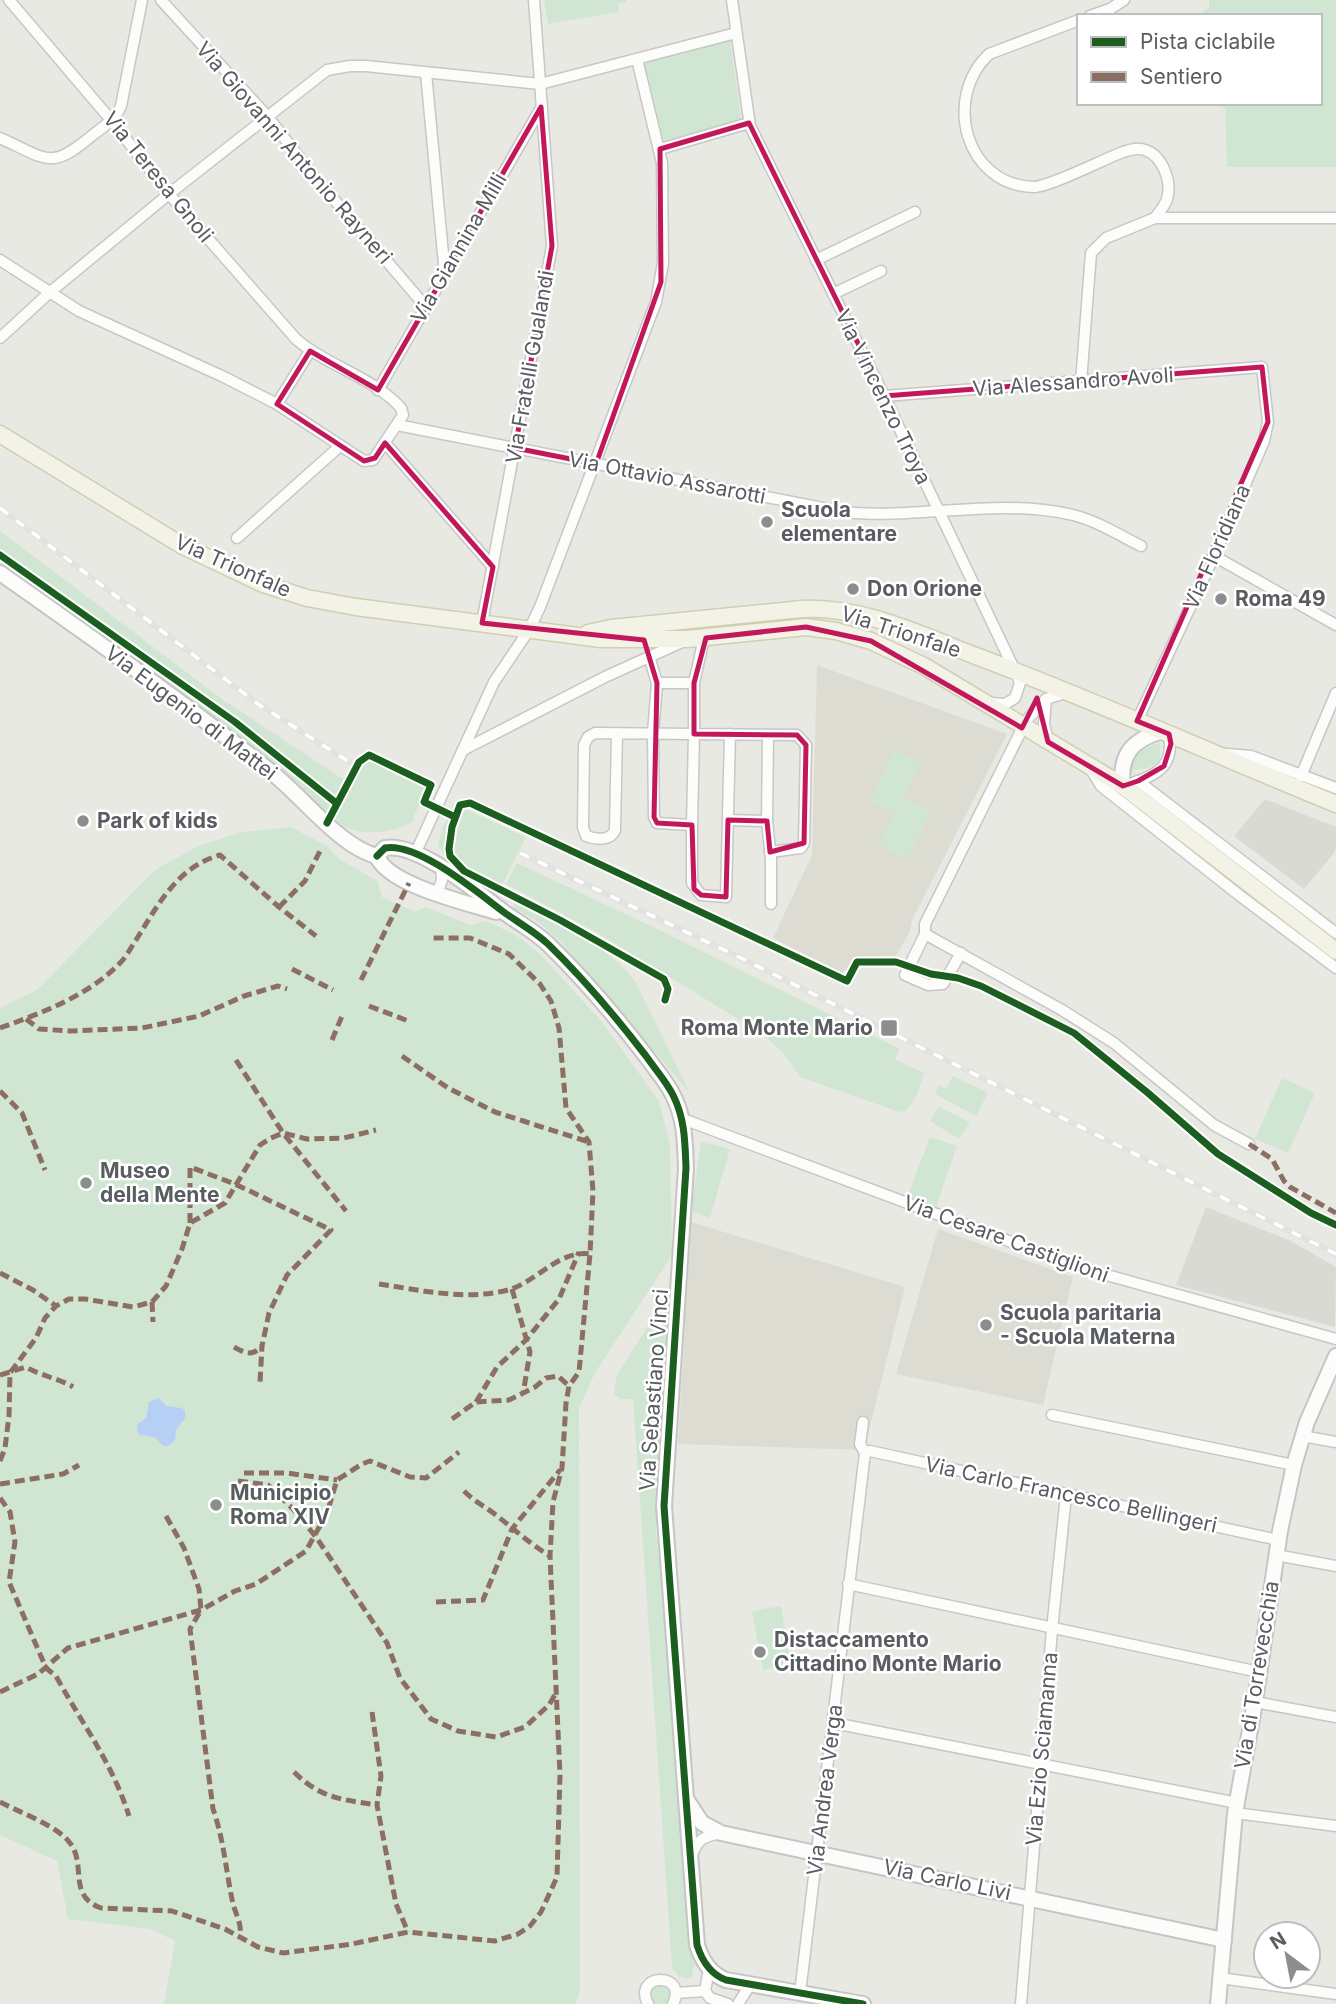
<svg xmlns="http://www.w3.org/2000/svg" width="1336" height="2004" font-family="Inter,sans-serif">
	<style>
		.industrial { fill: #dadad5 }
		.education { fill: #dddcd3 }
		.green { fill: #d1e6d2 }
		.water { fill: #b6d0f5 }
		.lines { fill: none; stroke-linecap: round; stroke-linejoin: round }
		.street-casing { stroke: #c6c7c6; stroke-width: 13 }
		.secondary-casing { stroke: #c5c5c5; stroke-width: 18 }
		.primary-casing { stroke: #d1ceb2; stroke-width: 19 }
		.street { stroke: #fcfcfb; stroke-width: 10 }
		.secondary { stroke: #fcfcfb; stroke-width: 14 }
		.primary { stroke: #f2f2e6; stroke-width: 16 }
		.rail-casing { stroke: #e1e2e1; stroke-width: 6 }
		.rail { stroke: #fff; stroke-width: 3.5; stroke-dasharray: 10; stroke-linecap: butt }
		.quiet { stroke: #8d6e63; stroke-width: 5; stroke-dasharray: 10 5; stroke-linecap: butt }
		.cycleway-casing { stroke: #fff; stroke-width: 11 }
		.cycleway { stroke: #1b5e20; stroke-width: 7 }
		.marked { fill: none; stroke: #c2185b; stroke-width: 5; stroke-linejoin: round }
		.poi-dot { fill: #8b8d8f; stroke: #fff; stroke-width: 2.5 }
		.labels { text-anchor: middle; stroke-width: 5; stroke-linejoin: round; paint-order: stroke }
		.street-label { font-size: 21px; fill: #595c61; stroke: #fff }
		.poi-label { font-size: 21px; font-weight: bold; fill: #595c61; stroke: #fff; text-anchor: start }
	</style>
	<rect width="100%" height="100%" fill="#e9e9e4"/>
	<g class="industrial">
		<polygon points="1265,799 1336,827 1336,847 1334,853 1304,889 1234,836"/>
		<polygon points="1206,1207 1291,1241 1336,1267 1335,1327 1176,1285"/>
	</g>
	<g class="education">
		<polygon points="817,665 1007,734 912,920 910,931 896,956 859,957 842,973 773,938 812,855"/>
		<polygon points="691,1222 905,1287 864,1450 678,1444"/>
		<polygon points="938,1229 1073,1277 1043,1405 896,1374"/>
	</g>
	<g class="green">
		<polygon points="544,0 626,0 627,2 618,4 619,12 548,24"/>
		<polygon points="1209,0 1336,0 1336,167 1227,167 1225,108 1210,103 1320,103 1320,16 1197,16 1209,8"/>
		<polygon points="730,38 741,120 662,141 642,63"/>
		<path d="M0,531L222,699L346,781L364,750L430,782L414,816L413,822C391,833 368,836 345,827L272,764L174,691L0,569Z"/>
		<path d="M1160,743V759C1151,769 1142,770 1128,770V766C1136,754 1146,746 1160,743Z"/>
		<polygon points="894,750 921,762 903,798 931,811 907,859 879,845 895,813 870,802"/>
		<polygon points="457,805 526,837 494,901 455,870 438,845 442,828"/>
		<polygon points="291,827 327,846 339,859 378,881 382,897 415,912 426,907 470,925 486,921 516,935 541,955 601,1021 659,1101 670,1144 672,1255 595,1373 579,1408 580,1991 575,2004 164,2004 175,1941 150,1929 68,1919 57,1861 0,1835 0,1008 37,990 155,870 198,846 242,832"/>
		<polygon points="517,863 653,927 900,1049 895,1059 924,1073 917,1095 906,1111 899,1112 800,1077 783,1053 764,1035 596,932 506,884"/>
		<path d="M514,903C554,921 609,945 635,981L690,1093L561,942L537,921L513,908Z"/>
		<polygon points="953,1076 988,1093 976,1116 935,1094 939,1085 946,1089"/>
		<polygon points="1282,1078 1315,1093 1288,1153 1255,1139"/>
		<polygon points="939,1107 970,1122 959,1139 930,1121"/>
		<polygon points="930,1137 957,1146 936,1207 908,1195"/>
		<polygon points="701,1141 730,1149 710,1218 691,1211"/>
		<polygon points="673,1286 656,1489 656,1531 664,1607 689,1945 694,1965 692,1976 687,1979 678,1976 672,1968 633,1399 620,1399 614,1393 617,1375"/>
		<polygon points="781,1606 791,1665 763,1670 752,1611"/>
		<circle cx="660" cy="1995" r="11"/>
	</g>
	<polygon class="water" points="159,1398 166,1406 182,1408 185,1411 185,1418 176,1430 175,1440 168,1446 163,1446 155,1437 140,1435 137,1430 138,1424 146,1418 149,1402"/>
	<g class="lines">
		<g class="street-casing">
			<g id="street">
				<path d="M9,0L111,120L169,194L296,339C327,366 373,377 401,408L403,415L373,460L364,461L277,404L310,351"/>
				<polyline points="161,0 268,117 313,175 426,307"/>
				<polyline points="732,0 750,126 884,396 1017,675 1020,683 1015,698 1005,704 990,703"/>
				<polyline points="1090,16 1110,9 1124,0"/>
				<path d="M1079,20L989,54C942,99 966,185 1033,187C1050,187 1104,159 1123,152C1130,150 1138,147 1145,150C1163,156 1172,182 1167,199C1165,206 1159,212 1155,218L1106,238L1091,253L1081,382"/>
				<polyline points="426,73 445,275"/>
				<path d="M0,138C49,160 50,171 94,134C105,126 116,118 121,106L142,0"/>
				<polyline points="660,149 749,123"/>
				<polyline points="1155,218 1336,218"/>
				<polyline points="0,260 79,311 224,377 277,404"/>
				<polyline points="816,260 915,212"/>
				<polyline points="833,294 881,271"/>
				<polyline points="0,338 49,293 169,194 327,70 350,66 366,66 540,84 736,33"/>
				<polyline points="378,390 541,108"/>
				<polyline points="884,396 1262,367 1268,422 1264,441 1214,556 1137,721"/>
				<path d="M397,425L843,512C919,520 997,497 1073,515C1097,521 1119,535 1141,546"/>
				<polyline points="385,443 493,567"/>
				<polyline points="237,538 340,446"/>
				<polyline points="1214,556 1336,625"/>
				<polyline points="482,623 552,246 534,0"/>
				<polyline points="649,656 657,683 694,683 694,734 797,735 806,745 804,843 801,848 770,852"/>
				<polyline points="694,683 704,638"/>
				<polyline points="1046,699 1044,724 1048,740"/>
				<path d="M617,733L615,830C611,841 596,840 586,836L583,827L584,745L588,737L595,733L694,734L692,825L657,823L654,817L653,733L657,683"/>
				<polyline points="463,750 605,677 682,642"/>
				<polyline points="1227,754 1251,756 1336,788"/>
				<polyline points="1090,768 1101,786 1239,895 1336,968"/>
				<polyline points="1301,776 1336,693"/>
				<polyline points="1138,781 1336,933"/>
				<path d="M1133,783C1160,774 1174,764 1169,734"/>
				<polyline points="728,820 767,821 768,735"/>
				<polyline points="767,821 771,859 771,904"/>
				<polyline points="692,825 692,883 701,895 726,897 730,734"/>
				<polyline points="415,854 494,682 529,630 540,607 656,302 663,263 662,163 637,59"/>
				<polyline points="437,894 442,880 441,866"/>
				<polyline points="925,934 925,924 1026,721 1046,699 1065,693"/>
				<polyline points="961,953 943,984 928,985 905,975 925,934 1062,1010 1114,1043 1214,1125 1249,1144"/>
				<polyline points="683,1119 1078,1267 1336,1339"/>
				<polyline points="1052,1415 1294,1465"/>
				<polyline points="1302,1436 1336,1442"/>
				<polyline points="865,1453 870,1451 1278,1540"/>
				<polyline points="1276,1555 1336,1566"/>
				<polyline points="848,1584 1259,1672"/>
				<polyline points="1255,1702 1336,1717"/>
				<polyline points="834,1723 1237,1803"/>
				<polyline points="1235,1813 1336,1826"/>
				<path d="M693,1853C698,1838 706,1836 721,1833"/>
				<polyline points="709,1969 705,1991 710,1998 728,2004"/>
				<polyline points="1220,1978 1336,1994"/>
				<polyline points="676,1993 705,1991"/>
				<polyline points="800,1993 865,1453 860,1444 863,1422"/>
				<path d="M648,2004C632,1972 689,1972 673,2004"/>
				<polyline points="738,2004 750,1985"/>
				<polyline points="1021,2004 1052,1630 1066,1495"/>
			</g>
		</g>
		<g class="secondary-casing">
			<g id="secondary">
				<path d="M0,573C91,637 183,702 270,771C301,795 341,848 377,856"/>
				<path d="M1123,786C1119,755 1132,740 1162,731"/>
				<path d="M377,856L385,848C418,842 478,893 505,913C519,923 534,931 548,944C583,978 616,1017 646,1056C655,1069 666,1081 673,1095C685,1119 685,1142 686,1168L664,1506L697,1945C702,1961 710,1974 726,1980L863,2004"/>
				<path d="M377,856C387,885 468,903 496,912"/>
				<polyline points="687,1800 702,1823 721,1833 1224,1940"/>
				<polyline points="1218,2004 1235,1813 1255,1702 1280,1531 1294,1465 1307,1422 1336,1356"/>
			</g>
		</g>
		<g class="primary-casing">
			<g id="primary">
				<polyline points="0,434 181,545 263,584 307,598 356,607 601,639 688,639 806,627 836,631 871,641 924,666 1123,786 1336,951"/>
				<path d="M588,633L611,628L802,609C863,606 921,635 976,656C1098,702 1216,755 1336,804"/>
			</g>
		</g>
		<use href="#street" class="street"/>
		<use href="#secondary" class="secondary"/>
		<use href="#primary" class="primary"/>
		<g class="rail-casing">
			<g id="rail">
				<polyline points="0,508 258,704 354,765"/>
				<polyline points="520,853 743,959 1336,1254"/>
			</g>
		</g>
		<use href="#rail" class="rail"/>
		<g class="quiet">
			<polyline points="279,907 305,881 321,849"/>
			<polyline points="292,969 333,990"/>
			<polyline points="361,980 409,883"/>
			<polyline points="369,1006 411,1022"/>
			<polyline points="26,1019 39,1029 70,1031 142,1028 199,1016 244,996 278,986 287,989"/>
			<path d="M0,1028C42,1013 90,995 121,962C127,956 131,947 136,940C158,905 177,867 220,855L279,907L316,936"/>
			<polyline points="332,1040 342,1016"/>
			<polyline points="402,1056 448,1088 495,1112 589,1142"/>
			<polyline points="236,1060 283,1133 346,1211"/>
			<polyline points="0,1091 22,1113 45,1170"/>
			<polyline points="1249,1144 1272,1159 1284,1181 1290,1187 1336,1213"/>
			<polyline points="190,1223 190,1167 235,1184 331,1230 287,1275 269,1313 262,1346 260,1383"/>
			<polyline points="0,1273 33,1290 56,1306"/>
			<path d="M379,1284C421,1290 465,1301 508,1290C535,1283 560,1249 590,1254"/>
			<polyline points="512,1289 530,1352 523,1394"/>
			<polyline points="152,1302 153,1322"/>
			<path d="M234,1347C245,1353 252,1357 262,1346"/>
			<path d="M0,1375L26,1367C41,1376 58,1378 73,1387"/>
			<polyline points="476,1402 497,1367 526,1340 559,1299 579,1252"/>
			<polyline points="452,1419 476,1402 509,1400 535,1387 546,1378 558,1376 569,1386"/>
			<polyline points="0,1461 5,1448 9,1416 10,1373 36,1338 45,1318 56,1306 69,1299 85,1299 133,1307 152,1302 166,1286 182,1249 190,1223 225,1203 260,1145 271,1138 283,1133 307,1139 344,1138 376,1130"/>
			<polyline points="244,1473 287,1473 337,1480"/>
			<polyline points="238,1481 268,1485 292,1508 316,1537 387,1643 400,1678 431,1719 458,1731 496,1737 525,1727 549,1705 557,1691"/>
			<polyline points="0,1484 63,1474 79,1465"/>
			<path d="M464,1491C474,1501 484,1506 496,1515C514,1529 530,1544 550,1556"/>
			<path d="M0,1498L10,1512L15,1542L9,1582L46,1668L56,1676C82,1724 112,1762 129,1816"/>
			<path d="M166,1516L184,1548L199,1589L201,1610L190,1629L213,1809C224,1840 226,1872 233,1904C236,1915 242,1924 240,1936"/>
			<polyline points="436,1602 483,1600 512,1529 560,1470"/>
			<polyline points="0,1692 38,1674 68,1648 201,1610 235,1591 256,1584 306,1551 327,1513 337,1480 362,1464 370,1461 410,1477 426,1478 459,1452"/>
			<polyline points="372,1712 381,1776 377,1805 396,1904 408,1932"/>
			<path d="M294,1772C322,1799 340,1799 377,1805"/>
			<path d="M0,1802C19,1812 58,1826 70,1843C87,1865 67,1896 101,1908L172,1911L225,1929L258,1947L283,1953L352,1944L408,1932L495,1941L518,1934L530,1926L541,1912L557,1877L560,1775L550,1556L553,1502L562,1468L566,1403L569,1386L579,1372L590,1254L593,1191L589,1142L566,1108L559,1028L551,1001L540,984L509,954L470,938H432"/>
		</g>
		<g class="cycleway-casing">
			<g id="cycleway">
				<polyline points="0,555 235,722 335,802"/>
				<polyline points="327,823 359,762 369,755 431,785 424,802 455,817"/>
				<path d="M377,856L385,848C418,842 478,893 505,913C519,923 534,931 548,944C583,978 616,1017 646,1056C655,1069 666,1081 673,1095C685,1119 685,1142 686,1168L664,1506L697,1945C702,1961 710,1974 726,1980L863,2004"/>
				<polyline points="665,1000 668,989 664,979 560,920 464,871 450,856 449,849 452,827 460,805 470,803 847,981 857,962 896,962 931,974 958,978 981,986 1074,1033 1148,1093 1218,1154 1311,1213 1336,1225"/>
			</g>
		</g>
		<use href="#cycleway" class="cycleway"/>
	</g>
	<path class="marked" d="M541,107L552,246L515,448L596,464L661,282L660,149L749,123L884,396L1262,367L1268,422L1137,721L1169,734L1171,744L1164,766L1138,781L1123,786L1048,742L1037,698L1022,728L871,641L806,627L706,638L694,683V734L797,735L806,745L804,843L770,852L767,821L728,820L726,897L701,895L694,889L692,825L657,823L654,817L657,683L644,640L482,623L493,567L385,443L375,458L364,461L277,404L310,351L378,390Z"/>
	<g class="poi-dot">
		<circle cx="767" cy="522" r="7"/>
		<circle cx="853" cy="589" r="7"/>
		<circle cx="1221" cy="599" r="7"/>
		<circle cx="83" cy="821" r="7"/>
		<rect x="880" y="1019" width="18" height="18" rx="3.5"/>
		<circle cx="86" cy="1183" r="7"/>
		<circle cx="986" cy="1325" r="7"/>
		<circle cx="216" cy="1505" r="7"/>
		<circle cx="760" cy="1652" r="7"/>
	</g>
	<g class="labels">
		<g class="street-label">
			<text transform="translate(294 153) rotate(49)" y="7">Via Giovanni Antonio Rayneri</text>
			<text transform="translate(158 177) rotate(51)" y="7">Via Teresa Gnoli</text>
			<text transform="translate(459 248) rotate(-60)" y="7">Via Giannina Milli</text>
			<text transform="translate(530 367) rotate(-80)" y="7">Via Fratelli Gualandi</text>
			<text transform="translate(1073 382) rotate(-4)" y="7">Via Alessandro Avoli</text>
			<text transform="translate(883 397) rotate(64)" y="7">Via Vincenzo Troya</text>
			<text transform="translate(667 478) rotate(11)" y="7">Via Ottavio Assarotti</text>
			<text transform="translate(1217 547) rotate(-66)" y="7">Via Floridiana</text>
			<text transform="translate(233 566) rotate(24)" y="7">Via Trionfale</text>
			<text transform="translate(901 632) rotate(18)" y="7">Via Trionfale</text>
			<text transform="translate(191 713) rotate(37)" y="7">Via Eugenio di Mattei</text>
			<text transform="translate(1006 1239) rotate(20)" y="7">Via Cesare Castiglioni</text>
			<text transform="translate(654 1390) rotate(-86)" y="7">Via Sebastiano Vinci</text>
			<text transform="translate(1071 1495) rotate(12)" y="7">Via Carlo Francesco Bellingeri</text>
			<text transform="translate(1257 1675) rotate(-81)" y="7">Via di Torrevecchia</text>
			<text transform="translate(1042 1749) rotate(-85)" y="7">Via Ezio Sciamanna</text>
			<text transform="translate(825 1790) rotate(-83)" y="7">Via Andrea Verga</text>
			<text transform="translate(947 1880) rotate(12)" y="7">Via Carlo Livi</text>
		</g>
		<g class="poi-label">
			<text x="781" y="517">Scuola<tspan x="781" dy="24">elementare</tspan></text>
			<text x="867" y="596">Don Orione</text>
			<text x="1235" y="606">Roma 49</text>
			<text x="97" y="828">Park of kids</text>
			<text x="873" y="1035" text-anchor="end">Roma Monte Mario</text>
			<text x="100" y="1178">Museo<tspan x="100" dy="24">della Mente</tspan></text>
			<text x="1000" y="1320">Scuola paritaria<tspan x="1000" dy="24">- Scuola Materna</tspan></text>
			<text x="230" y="1500">Municipio<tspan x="230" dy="24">Roma XIV</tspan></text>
			<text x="774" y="1647">Distaccamento<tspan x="774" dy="24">Cittadino Monte Mario</tspan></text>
		</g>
	</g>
	<rect x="1077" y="14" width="245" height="91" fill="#ffffff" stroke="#bdbec0" stroke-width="2"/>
	<rect x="1091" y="37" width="35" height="10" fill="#1b5e20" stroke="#bdbec0" stroke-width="2"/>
	<text x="1140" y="49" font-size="21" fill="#595c61">Pista ciclabile</text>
	<rect x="1091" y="72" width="35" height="10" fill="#8d6e63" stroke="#bdbec0" stroke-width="2"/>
	<text x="1140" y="84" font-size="21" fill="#595c61">Sentiero</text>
	<g transform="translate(1287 1955) rotate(328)"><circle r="33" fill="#ffffff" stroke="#bdbec0" stroke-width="2"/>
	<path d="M0-5L12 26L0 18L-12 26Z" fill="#8b8d8f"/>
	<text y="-10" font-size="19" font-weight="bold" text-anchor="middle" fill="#595c61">N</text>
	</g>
</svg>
